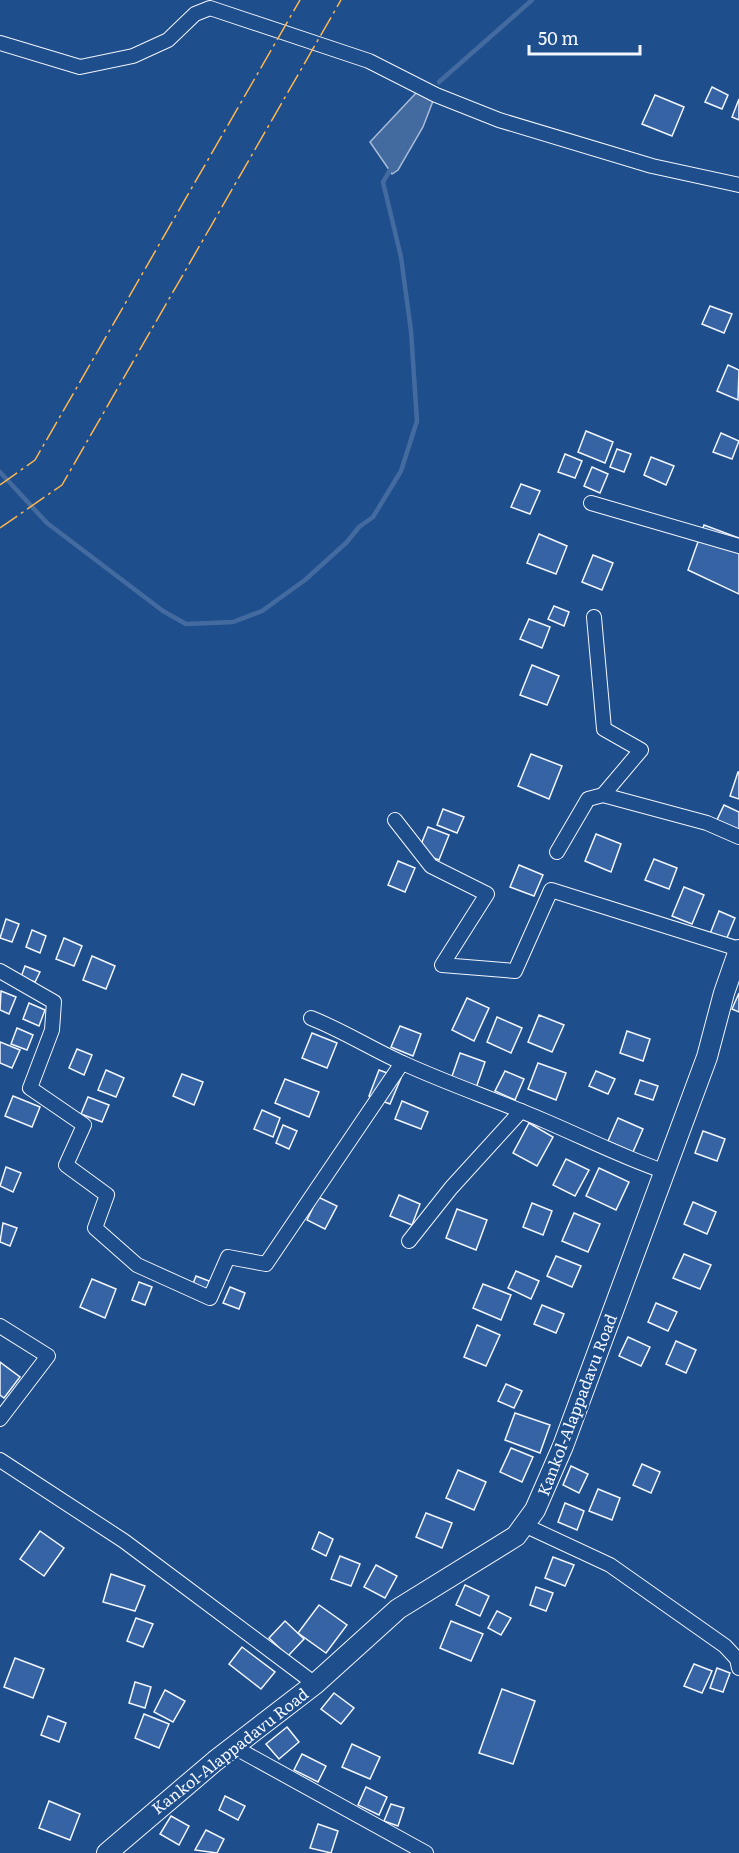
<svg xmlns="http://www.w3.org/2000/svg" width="739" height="1853" font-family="Literata,serif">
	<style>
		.water { fill: #446ba0; stroke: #a8bbd7; stroke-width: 1.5 }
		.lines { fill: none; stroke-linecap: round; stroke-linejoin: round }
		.stream { stroke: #446ba0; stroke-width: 4.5 }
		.building { fill: #3563a3; stroke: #f2f6ff; stroke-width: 1.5 }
		.street-casing { stroke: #f2f6ff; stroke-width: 16 }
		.secondary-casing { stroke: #f2f6ff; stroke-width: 22 }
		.street { stroke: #1f4e8c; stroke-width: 14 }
		.secondary { stroke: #1f4e8c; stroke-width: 20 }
		.power { stroke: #ffb74d; stroke-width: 1.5; stroke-dasharray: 21 4.5 3 4.5; stroke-linecap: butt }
		.labels { text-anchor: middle; stroke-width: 4.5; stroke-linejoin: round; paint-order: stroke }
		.street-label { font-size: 16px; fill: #f2f6ff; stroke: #1f4e8c }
	</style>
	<rect width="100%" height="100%" fill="#1f4e8c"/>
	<polygon class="water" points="417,92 433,101 423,127 398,170 392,174 370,142"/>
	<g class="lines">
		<g class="stream">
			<polyline points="439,82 532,0"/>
			<polyline points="0,472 47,523 163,611 186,624 233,622 262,611 305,580 347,542 359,527 373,517 401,471 417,421 411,331 401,257 383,182 392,167"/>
		</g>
	</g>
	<g class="building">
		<polygon points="712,87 728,95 722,109 705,102"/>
		<polygon points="655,95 684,107 672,136 642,124"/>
		<polygon points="739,99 739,120 732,117"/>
		<polygon points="710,306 732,314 724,333 702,324"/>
		<polygon points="728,365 739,370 738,400 717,391"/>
		<polygon points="586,431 613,442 605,463 578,452"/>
		<polygon points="721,433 739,441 732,459 713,452"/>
		<polygon points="617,449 631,454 624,472 610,467"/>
		<polygon points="565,454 582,461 575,478 558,472"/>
		<polygon points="651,457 674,466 666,485 644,475"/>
		<polygon points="592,467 608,474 600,493 584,486"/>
		<polygon points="521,484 540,491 530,514 511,507"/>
		<polygon points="704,525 739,538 739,594 688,570"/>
		<polygon points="539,534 567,546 556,574 527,563"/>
		<polygon points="593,555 613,563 602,590 582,582"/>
		<polygon points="554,606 569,612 564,626 548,619"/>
		<polygon points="529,619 550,627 542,648 520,639"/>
		<polygon points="532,665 559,676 547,705 520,695"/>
		<polygon points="531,754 562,766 549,799 518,786"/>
		<polygon points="738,772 739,772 739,799 730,796"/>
		<polygon points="724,805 739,812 739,833 716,822"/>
		<polygon points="443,809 464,817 457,833 437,825"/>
		<polygon points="428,827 449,835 439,860 418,852"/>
		<polygon points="596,834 621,844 611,872 585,861"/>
		<polygon points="654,859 677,868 669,889 645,880"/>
		<polygon points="398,861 415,868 405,892 388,885"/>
		<polygon points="519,865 543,875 534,896 510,887"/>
		<polygon points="684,887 704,895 692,924 672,916"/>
		<polygon points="719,911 735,918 724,945 708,939"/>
		<polygon points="6,919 19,924 12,942 0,938"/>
		<polygon points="32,930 46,936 40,953 26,947"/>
		<polygon points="64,938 82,946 74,966 56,959"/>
		<polygon points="92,956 115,966 106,989 83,980"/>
		<polygon points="25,966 40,972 35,982 21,977"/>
		<polygon points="1,991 16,997 9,1014 0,1010"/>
		<polygon points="739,993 739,1012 732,1009"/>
		<polygon points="467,998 489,1008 474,1041 452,1030"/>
		<polygon points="29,1003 45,1010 39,1026 23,1019"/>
		<polygon points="539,1015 564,1025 552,1052 528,1042"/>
		<polygon points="497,1017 522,1028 511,1053 487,1042"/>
		<polygon points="400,1026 421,1034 413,1056 391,1047"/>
		<polygon points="17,1028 33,1035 27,1050 11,1044"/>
		<polygon points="627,1031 650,1039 643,1061 620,1053"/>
		<polygon points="312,1033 337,1043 327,1068 302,1058"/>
		<polygon points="0,1042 20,1050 12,1068 0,1063"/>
		<polygon points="77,1049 92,1055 84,1075 69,1068"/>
		<polygon points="460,1053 485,1062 476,1088 451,1079"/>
		<polygon points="538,1063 566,1073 556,1100 528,1089"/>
		<polygon points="106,1070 124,1078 116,1097 98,1090"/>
		<polygon points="379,1070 401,1078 390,1104 369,1096"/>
		<polygon points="505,1071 524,1079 515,1100 495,1091"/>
		<polygon points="596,1071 615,1079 608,1094 589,1086"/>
		<polygon points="182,1074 203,1082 194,1105 173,1096"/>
		<polygon points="285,1079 319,1092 309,1117 275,1103"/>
		<polygon points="640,1080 658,1086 653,1100 635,1094"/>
		<polygon points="13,1096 40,1107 32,1127 5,1116"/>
		<polygon points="88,1097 109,1105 102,1122 81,1114"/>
		<polygon points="402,1101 428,1112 421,1129 395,1119"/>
		<polygon points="262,1110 280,1118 273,1137 254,1129"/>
		<polygon points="618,1118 643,1129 633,1152 608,1141"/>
		<polygon points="529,1123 553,1137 537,1166 513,1153"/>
		<polygon points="283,1125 297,1131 289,1149 276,1143"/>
		<polygon points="703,1131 725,1139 717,1161 695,1153"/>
		<polygon points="566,1159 589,1170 575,1196 553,1185"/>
		<polygon points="6,1167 21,1173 13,1192 0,1186"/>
		<polygon points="599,1168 629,1182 616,1210 586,1196"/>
		<polygon points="399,1195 420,1204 412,1225 390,1216"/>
		<polygon points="318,1197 337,1206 325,1229 307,1220"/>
		<polygon points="693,1202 716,1212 707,1234 684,1224"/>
		<polygon points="532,1203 552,1211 543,1235 523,1227"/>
		<polygon points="457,1209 487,1220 476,1250 446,1238"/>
		<polygon points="574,1213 600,1224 588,1252 562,1241"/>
		<polygon points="3,1223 17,1228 10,1246 0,1242"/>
		<polygon points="684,1254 711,1265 700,1289 673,1278"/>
		<polygon points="556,1256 581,1266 572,1287 547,1276"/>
		<polygon points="516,1271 539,1281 531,1299 508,1288"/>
		<polygon points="196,1276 217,1284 210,1302 189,1294"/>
		<polygon points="92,1279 116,1289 105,1318 80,1307"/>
		<polygon points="139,1282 152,1287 145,1305 132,1300"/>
		<polygon points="483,1284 511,1295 501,1320 473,1308"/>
		<polygon points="230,1287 245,1293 239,1309 223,1303"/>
		<polygon points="656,1303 677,1312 668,1331 648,1322"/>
		<polygon points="542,1305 564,1314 556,1333 534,1324"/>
		<polygon points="477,1325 500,1335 486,1366 464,1357"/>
		<polygon points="628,1337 650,1347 641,1366 619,1356"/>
		<polygon points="676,1341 696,1350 686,1373 666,1364"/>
		<polygon points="0,1362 20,1377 4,1398 0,1395"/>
		<polygon points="506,1384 522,1391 514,1408 498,1401"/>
		<polygon points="515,1413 550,1425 540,1453 505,1440"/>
		<polygon points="511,1448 533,1457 522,1482 500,1472"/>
		<polygon points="642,1464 660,1472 651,1493 633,1485"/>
		<polygon points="571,1466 588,1474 579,1493 563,1485"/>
		<polygon points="458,1470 486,1482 474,1510 446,1498"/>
		<polygon points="598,1489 620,1498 612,1520 589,1511"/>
		<polygon points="565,1503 584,1511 577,1530 558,1522"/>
		<polygon points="426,1513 452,1523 442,1548 416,1537"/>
		<polygon points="40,1531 64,1548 44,1576 20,1559"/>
		<polygon points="319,1532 333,1539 326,1556 312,1549"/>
		<polygon points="340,1556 360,1564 351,1586 331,1579"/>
		<polygon points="553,1557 574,1565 565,1586 545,1578"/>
		<polygon points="376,1565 397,1576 385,1598 364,1587"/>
		<polygon points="111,1574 145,1586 135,1611 103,1602"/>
		<polygon points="465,1585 489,1596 480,1616 456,1605"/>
		<polygon points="536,1587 553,1593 546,1611 530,1605"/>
		<polygon points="319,1605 347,1625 326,1653 298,1633"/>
		<polygon points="497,1611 511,1618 501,1635 488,1628"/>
		<polygon points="136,1618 153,1624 143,1647 127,1641"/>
		<polygon points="285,1621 304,1639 288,1656 269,1638"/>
		<polygon points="451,1621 483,1634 471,1661 440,1648"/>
		<polygon points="242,1647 275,1672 261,1689 229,1664"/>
		<polygon points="15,1658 44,1669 33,1698 4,1687"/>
		<polygon points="694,1664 712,1671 702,1693 684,1686"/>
		<polygon points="717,1668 730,1673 723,1692 710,1688"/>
		<polygon points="135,1682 151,1687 145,1708 129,1703"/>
		<polygon points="502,1689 535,1701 513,1764 479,1753"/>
		<polygon points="165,1690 185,1701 173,1722 154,1712"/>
		<polygon points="334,1693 354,1708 341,1724 321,1709"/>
		<polygon points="144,1714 169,1724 159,1748 135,1738"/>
		<polygon points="48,1716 66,1723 59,1742 41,1735"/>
		<polygon points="287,1727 299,1742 279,1759 266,1744"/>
		<polygon points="352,1744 380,1757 370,1779 342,1767"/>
		<polygon points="302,1754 326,1766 318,1782 294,1770"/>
		<polygon points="366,1787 387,1797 379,1815 358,1805"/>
		<polygon points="225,1796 245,1806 238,1820 219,1810"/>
		<polygon points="49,1801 80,1814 70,1840 39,1828"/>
		<polygon points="391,1804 404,1808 398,1826 384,1821"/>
		<polygon points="171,1816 189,1826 179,1845 160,1834"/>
		<polygon points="318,1824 338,1831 331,1853 310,1848"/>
		<polygon points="206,1830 224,1839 217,1853 195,1850"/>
	</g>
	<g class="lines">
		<g class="street-casing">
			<g id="street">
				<polyline points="0,43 80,67 133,56 168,40 195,14 210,8 369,61 436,95 499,120 652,166 739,185"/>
				<polyline points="591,503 739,546"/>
				<polyline points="594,617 604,729 641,750 603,795"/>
				<polyline points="395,820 431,866 487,894 442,965 515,971 551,890 739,949"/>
				<polyline points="557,852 588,799 603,795 707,823 739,837"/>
				<polyline points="0,971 54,1002 52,1030 30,1088 84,1125 66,1165 107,1195 95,1228 137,1265 210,1298 228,1257 266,1264 402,1063"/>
				<path d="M311,1018C344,1031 373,1050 405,1064C451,1085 499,1101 545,1121C585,1138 622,1157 663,1171"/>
				<polyline points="409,1241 451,1188 521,1111"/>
				<polyline points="0,1326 48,1356 0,1419"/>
				<polyline points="0,1460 124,1541 315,1684"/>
				<polyline points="524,1525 610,1565 725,1646 737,1659 739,1668"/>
				<polyline points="234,1747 426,1853"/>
			</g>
		</g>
		<g class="secondary-casing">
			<polyline id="secondary" points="107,1853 215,1761 315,1684 398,1609 516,1536 535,1510 563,1446 707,1057 724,993 739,950"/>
		</g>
		<use href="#street" class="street"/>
		<use href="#secondary" class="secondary"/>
		<g class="power">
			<polyline points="0,485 35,460 300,0"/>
			<polyline points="0,528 62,485 341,0"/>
		</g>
	</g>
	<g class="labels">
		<g class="street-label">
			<text transform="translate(577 1405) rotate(-69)" y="6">Kankol-Alappadavu Road</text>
			<text transform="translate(230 1751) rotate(-38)" y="6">Kankol-Alappadavu Road</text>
		</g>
	</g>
	<path d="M529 45v9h111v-9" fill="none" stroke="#f2f6ff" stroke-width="3"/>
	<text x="538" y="45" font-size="18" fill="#f2f6ff" stroke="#1f4e8c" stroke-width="4.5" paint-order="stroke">50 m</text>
</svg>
